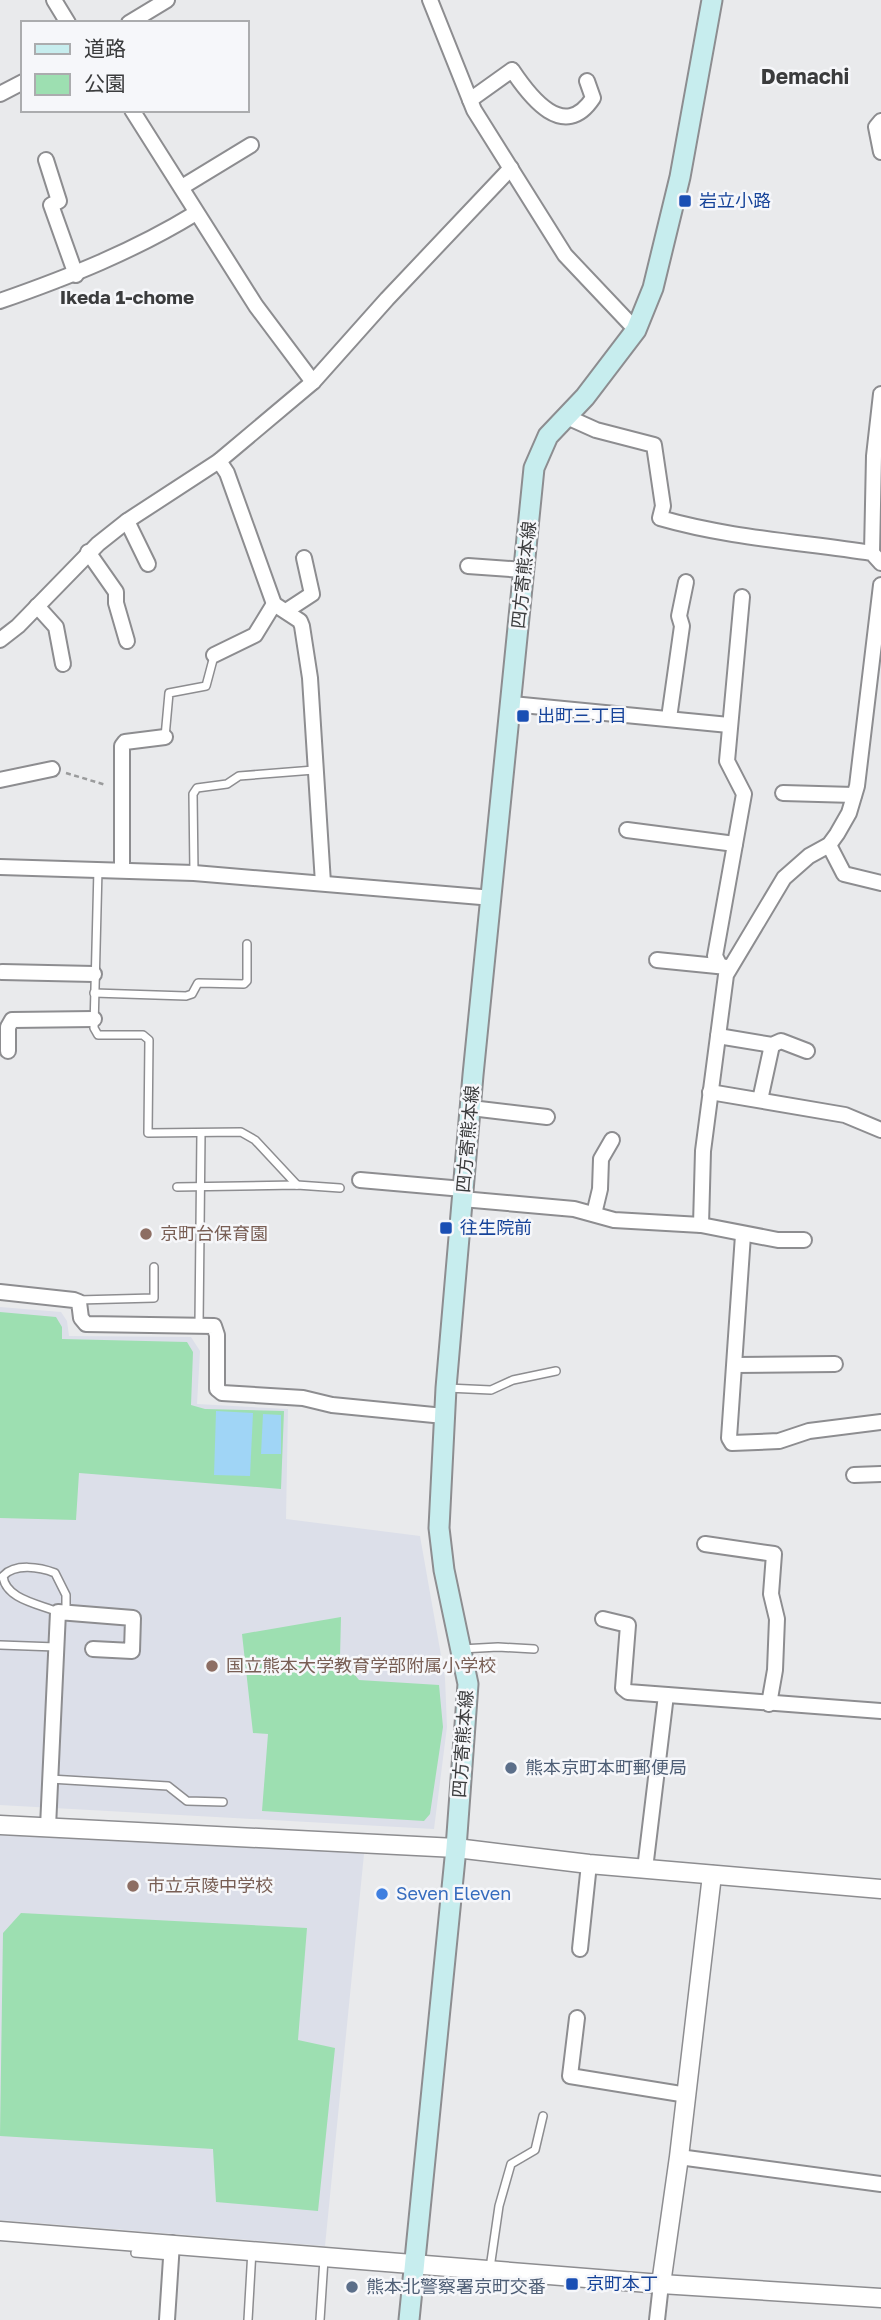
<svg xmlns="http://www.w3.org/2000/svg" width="881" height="2320" font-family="'Golos Text','Noto Sans JP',sans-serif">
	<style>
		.built { fill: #dcdfe9 }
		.green { fill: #9ddfb1 }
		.water { fill: #a0d5f6 }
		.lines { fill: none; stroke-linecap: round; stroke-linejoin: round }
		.service-casing { stroke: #8d8d90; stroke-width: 10 }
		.minor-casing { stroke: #8d8d90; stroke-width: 18 }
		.tertiary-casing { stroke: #8d8d90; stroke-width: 21 }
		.secondary-casing { stroke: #8d8d90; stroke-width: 23 }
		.path { stroke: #9a9b9c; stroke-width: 2.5; stroke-dasharray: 5 3.5; stroke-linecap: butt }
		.service { stroke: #fff; stroke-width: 7 }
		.minor { stroke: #fff; stroke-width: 14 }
		.tertiary { stroke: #fff; stroke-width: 18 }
		.secondary { stroke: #c7edee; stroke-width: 19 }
		.transit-dot { fill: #1a4fb4; stroke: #f6f7fa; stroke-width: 2.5 }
		.education-dot { fill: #8d6e63; stroke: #f6f7fa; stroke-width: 2.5 }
		.service-dot { fill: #5c6f8a; stroke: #f6f7fa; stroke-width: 2.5 }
		.shop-dot { fill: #3f7fe0; stroke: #f6f7fa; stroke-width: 2.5 }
		.labels { text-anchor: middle; stroke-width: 5; stroke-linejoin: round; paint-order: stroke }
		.transit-label { font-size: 18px; fill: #164399; stroke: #f6f7fa; text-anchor: start }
		.street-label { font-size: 18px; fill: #3b3c3d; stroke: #f6f7fa }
		.education-label { font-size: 18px; fill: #785e54; stroke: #f6f7fa; text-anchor: start }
		.service-label { font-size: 18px; fill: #4e5e75; stroke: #f6f7fa; text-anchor: start }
		.shop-label { font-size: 18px; fill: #366cbe; stroke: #f6f7fa; text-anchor: start }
		.neighbourhood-label { font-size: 19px; font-weight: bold; fill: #3b3c3d; stroke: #f6f7fa }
		.quarter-label { font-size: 21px; font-weight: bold; fill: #3b3c3d; stroke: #f6f7fa }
	</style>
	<rect width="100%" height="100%" fill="#e9eaec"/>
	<g class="built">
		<polygon points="0,1307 61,1312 67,1321 69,1336 191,1337 200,1351 197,1404 288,1409 286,1519 420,1536 445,1678 447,1727 434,1829 0,1805"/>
		<polygon points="0,1835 289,1847 364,1854 325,2246 0,2220"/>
	</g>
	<g class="green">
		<polygon points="0,1312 56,1317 62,1327 62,1339 187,1342 193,1352 191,1405 205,1409 284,1411 281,1489 79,1473 76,1520 0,1518"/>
		<polygon points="341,1617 340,1657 359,1680 439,1685 443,1727 430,1814 424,1821 262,1811 268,1734 253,1733 242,1634"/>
		<polygon points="21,1913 307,1928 298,2040 335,2048 318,2211 216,2202 213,2149 0,2136 3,1933"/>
	</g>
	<g class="water">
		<polygon points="216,1411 253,1413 250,1476 214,1475"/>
		<polygon points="263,1414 281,1415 281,1454 261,1454"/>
	</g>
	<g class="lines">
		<g class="service-casing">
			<g id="service">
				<polyline points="165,737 169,693 206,686 214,656"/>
				<polyline points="98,869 94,1028 98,1035 143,1035 149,1040 148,1133 241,1132 255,1140 297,1185"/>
				<polyline points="194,873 193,794 197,788 227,784 239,776 314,770"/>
				<polyline points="94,993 186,996 192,994 198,983 244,984 247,981 247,944"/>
				<polyline points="177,1187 297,1185 340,1188"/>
				<polyline points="78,1300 154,1298 154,1267"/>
				<polyline points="199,1325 201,1133"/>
				<polyline points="447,1388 491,1390 513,1380 556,1371"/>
				<path d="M58,1612C39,1604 5,1599 3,1576C15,1563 40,1567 55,1573L66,1595V1612"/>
				<polyline points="0,1645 56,1647"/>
				<polyline points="461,1649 498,1647 534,1649"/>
				<polyline points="50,1779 168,1786 187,1801 223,1802"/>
				<polyline points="135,2253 171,2256"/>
				<polyline points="490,2268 499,2206 511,2164 535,2150 543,2116"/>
				<polyline points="248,2320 252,2250"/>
				<polyline points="320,2320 324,2259"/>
			</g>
		</g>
		<g class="minor-casing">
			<g id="minor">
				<polyline points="54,0 68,23"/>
				<polyline points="430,0 474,110 565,255 636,330"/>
				<polyline points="129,23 167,0"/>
				<polyline points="0,94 23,82"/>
				<path d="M470,100L512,70C530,97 564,142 593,98L587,81"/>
				<polyline points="132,110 256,306 313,382"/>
				<polyline points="881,121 876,127 881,152"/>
				<polyline points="46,160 59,201 51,205 76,275"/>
				<polyline points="182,187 251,145"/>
				<path d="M0,301C69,277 134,251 196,213"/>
				<path d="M567,417L596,430L654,445L663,506L660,518C729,538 801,542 872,553L881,563"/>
				<polyline points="219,461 227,473 274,604 300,621 302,626 310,678 323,883"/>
				<polyline points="127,521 148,564"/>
				<polyline points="88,552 116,592 116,603 127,641"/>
				<polyline points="872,553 874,456 881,394"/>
				<polyline points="468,566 524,570"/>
				<polyline points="37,606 56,627 63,664"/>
				<polyline points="286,611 312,594 304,558"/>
				<polyline points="0,640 18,626 98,544 127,521 219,461 313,382 387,299 511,168"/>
				<polyline points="214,655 255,635 274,604"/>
				<polyline points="512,704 729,725"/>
				<polyline points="669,718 682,626 679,616 686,582"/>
				<polyline points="0,780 52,769"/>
				<polyline points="783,793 854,795"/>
				<polyline points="627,830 735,844"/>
				<polyline points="829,845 844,874 881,883"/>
				<polyline points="0,867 194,873 493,898"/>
				<polyline points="122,869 122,746 125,742 165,737"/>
				<polyline points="657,960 727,967"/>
				<polyline points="719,964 715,956 744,794 727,761 742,597"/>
				<polyline points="2,972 94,974"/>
				<polyline points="718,1036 772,1045 781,1041 807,1051"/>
				<polyline points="8,1051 8,1027 12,1020 94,1019"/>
				<polyline points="710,1092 845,1115 881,1130"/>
				<polyline points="760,1100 772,1045"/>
				<polyline points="471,1108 547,1117"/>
				<polyline points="360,1180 463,1189"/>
				<polyline points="462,1199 574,1209 614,1220 701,1225 778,1240 804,1240"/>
				<polyline points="594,1214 600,1189 601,1159 612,1140"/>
				<polyline points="701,1225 703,1151 726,975 784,878 809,856 829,845 837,834 849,813 857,786 881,585"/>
				<polyline points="743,1235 729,1438 732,1443 779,1441 809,1431 881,1422"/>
				<polyline points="0,1292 74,1300 79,1302 81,1318 86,1324 214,1326 217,1335 217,1389 222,1393 303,1398 332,1405 444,1416"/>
				<polyline points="735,1365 835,1364"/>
				<polyline points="854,1475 881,1474"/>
				<polyline points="705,1544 774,1554 771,1594 777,1619 775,1670 769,1704"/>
				<polyline points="603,1619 628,1625 623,1688 628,1692 881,1711"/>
				<polyline points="48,1827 58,1612 133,1618 132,1651 93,1649"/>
				<polyline points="645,1869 666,1695"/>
				<polyline points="580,1949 589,1864"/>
				<polyline points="577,2018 570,2076 687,2095"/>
				<polyline points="679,2157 881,2184"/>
				<polyline points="167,2320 172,2243"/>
				<polyline points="657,2320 661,2284"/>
			</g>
		</g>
		<g class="tertiary-casing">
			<g id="tertiary">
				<polyline points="0,1825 456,1848 589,1864 881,1889"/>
				<polyline points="0,2231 661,2284 881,2298"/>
				<polyline points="661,2284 679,2157 712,1875"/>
			</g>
		</g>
		<g class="secondary-casing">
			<polyline id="secondary" points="409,2320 456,1848 468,1684 444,1570 439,1528 446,1388 473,1075 534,468 548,436 585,397 636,330 653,288 680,177 712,0"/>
		</g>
		<polyline class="path" points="66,773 106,785"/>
		<use href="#service" class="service"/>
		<use href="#minor" class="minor"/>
		<use href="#tertiary" class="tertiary"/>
		<use href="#secondary" class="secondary"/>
	</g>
	<g class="transit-dot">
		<rect x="678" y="194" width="14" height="14" rx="3.5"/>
		<rect x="516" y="709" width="14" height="14" rx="3.5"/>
		<rect x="439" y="1221" width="14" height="14" rx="3.5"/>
		<rect x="565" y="2277" width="14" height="14" rx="3.5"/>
	</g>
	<g class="education-dot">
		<circle cx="146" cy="1234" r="7"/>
		<circle cx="212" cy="1666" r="7"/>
		<circle cx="133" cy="1886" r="7"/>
	</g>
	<g class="service-dot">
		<circle cx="511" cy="1768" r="7"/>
		<circle cx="352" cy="2287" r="7"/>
	</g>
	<circle class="shop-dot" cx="382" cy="1894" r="7"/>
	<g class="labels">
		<g class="transit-label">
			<text x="699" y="207">岩立小路</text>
			<text x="537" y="722">出町三丁目</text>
			<text x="460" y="1234">往生院前</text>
			<text x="586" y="2290">京町本丁</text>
		</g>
		<g class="street-label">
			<text transform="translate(524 575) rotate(-84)" y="6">四方寄熊本線</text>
			<text transform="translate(468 1139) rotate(-85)" y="6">四方寄熊本線</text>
			<text transform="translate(463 1744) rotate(-86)" y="6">四方寄熊本線</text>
		</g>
		<g class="education-label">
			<text x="160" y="1240">京町台保育園</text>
			<text x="226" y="1672">国立熊本大学教育学部附属小学校</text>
			<text x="147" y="1892">市立京陵中学校</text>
		</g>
		<g class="service-label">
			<text x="525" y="1774">熊本京町本町郵便局</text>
			<text x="366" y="2293">熊本北警察署京町交番</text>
		</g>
		<g class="shop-label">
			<text x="396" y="1900">Seven Eleven</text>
		</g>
		<g class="neighbourhood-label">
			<text x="127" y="304">Ikeda 1-chome</text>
		</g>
		<g class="quarter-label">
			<text x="805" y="84">Demachi</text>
		</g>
	</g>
	<rect x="21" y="21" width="228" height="91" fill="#f6f7fa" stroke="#abacae" stroke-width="2"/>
	<rect x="35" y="44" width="35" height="10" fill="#c7edee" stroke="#abacae" stroke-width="2"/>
	<text x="84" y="56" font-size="21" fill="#3b3c3d">道路</text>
	<rect x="35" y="74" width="35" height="21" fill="#9ddfb1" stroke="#abacae" stroke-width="2"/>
	<text x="84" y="91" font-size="21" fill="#3b3c3d">公園</text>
</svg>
